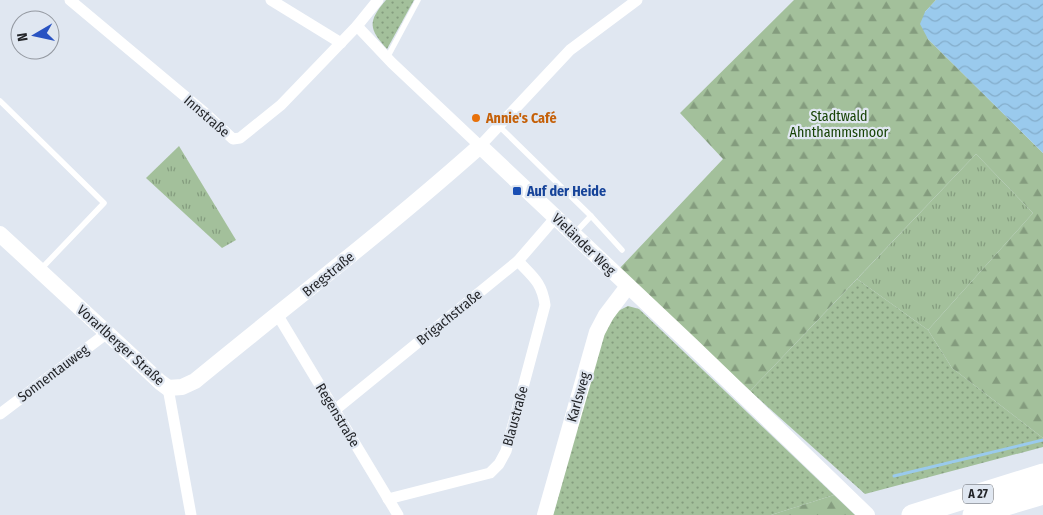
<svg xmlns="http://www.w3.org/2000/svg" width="1043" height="515" font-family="'Fira Sans Condensed',sans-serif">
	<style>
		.grass { fill: url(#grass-dots) }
		.forest { fill: url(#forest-firs) }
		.park { fill: url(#park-tufts) }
		.water { fill: url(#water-waves) }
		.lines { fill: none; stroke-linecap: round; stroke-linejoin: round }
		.stream { stroke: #9acaed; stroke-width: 3 }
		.lane { stroke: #fff; stroke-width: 5.5 }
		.street { stroke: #fff; stroke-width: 11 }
		.secondary { stroke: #fff; stroke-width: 16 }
		.highway { stroke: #fff; stroke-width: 21 }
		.food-dot { fill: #e8710a; stroke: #e0e7f1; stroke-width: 2 }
		.transit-dot { fill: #1a4fb4; stroke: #e0e7f1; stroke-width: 2 }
		.labels { text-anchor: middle; stroke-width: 4.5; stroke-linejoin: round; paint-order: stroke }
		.shield { fill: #e0e7f1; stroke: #5c5f65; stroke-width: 1 }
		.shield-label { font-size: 12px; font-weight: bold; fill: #232529 }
		.street-label { font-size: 14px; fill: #232529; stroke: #e0e7f1 }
		.park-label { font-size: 14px; fill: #174306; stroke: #e0e7f1 }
		.food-label { font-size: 14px; font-weight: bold; fill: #c56008; stroke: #e0e7f1; text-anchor: start }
		.transit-label { font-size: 14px; font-weight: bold; fill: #164399; stroke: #e0e7f1; text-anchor: start }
	</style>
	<defs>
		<pattern id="grass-dots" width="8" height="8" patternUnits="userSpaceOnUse" patternTransform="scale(1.25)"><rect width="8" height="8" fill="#a3c09b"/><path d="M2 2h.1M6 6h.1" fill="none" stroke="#849c7e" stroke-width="1.8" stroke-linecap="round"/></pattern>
		<pattern id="forest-firs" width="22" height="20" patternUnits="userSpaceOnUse" patternTransform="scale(1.25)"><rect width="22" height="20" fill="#a3c09b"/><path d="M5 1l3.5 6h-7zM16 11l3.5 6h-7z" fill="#849c7e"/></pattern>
		<pattern id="park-tufts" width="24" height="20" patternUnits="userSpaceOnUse" patternTransform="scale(1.25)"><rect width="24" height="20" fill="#a3c09b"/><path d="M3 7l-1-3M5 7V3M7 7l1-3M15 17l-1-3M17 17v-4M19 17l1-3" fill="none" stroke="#849c7e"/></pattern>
		<pattern id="water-waves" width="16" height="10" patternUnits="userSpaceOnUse" patternTransform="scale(1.25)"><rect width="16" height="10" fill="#9acaed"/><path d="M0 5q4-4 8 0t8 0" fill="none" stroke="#84adcb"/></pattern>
	</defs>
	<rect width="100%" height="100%" fill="#e0e7f1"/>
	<g class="grass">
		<path d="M386,0H414L387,49C369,29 367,22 386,0Z"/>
		<polygon points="857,279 928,330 952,368 1043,438 1043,447 865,494 750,391"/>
		<polygon points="628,306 639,309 834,495 771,515 553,515 600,345 607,328 618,311"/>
	</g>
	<g class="forest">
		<polygon points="794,0 936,0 925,12 928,39 1043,153 1043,438 952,368 928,330 1033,213 976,154 750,391 619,269 723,159 680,113"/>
		<polygon points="834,495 855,515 771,515"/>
	</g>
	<g class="park">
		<polygon points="179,146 236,240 222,248 146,178"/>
		<polygon points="976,154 1033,213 928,330 857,279"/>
	</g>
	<polygon class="water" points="936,0 1043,0 1043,153 928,39 920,24 925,12"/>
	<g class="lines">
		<polyline class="stream" points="894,476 1043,440"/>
		<g class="lane">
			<polyline points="387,58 418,0"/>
			<polyline points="0,101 104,203 41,269"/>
			<polyline points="499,126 591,216 622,250"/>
			<polyline points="575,233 591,216"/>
		</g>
		<g class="street">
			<polyline points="70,0 205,113 233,139 240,138 281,105 357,26 378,0"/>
			<polyline points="271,0 341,43"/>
			<polyline points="357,26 392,63 480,146 570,50 637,0"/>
			<polyline points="277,314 398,515"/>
			<polyline points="168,388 191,515"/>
			<polyline points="335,410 518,261 556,217"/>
			<polyline points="0,414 107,333"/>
			<path d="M388,499L490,473L499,464L506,451L545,305C542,282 532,276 518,261"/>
		</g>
		<g class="secondary">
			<path d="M0,234L160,382L168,388L182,387L195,381C290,303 388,228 480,146L690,344L867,515"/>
			<polyline points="545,515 597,332 606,315 628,286"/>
		</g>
		<g class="highway">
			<polyline points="912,515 1043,474"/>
			<polyline points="973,515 1043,494"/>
		</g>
	</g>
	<circle class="food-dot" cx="476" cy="118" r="5"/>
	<rect class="transit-dot" x="512" y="186" width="10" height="10" rx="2.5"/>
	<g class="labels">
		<rect class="shield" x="963" y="484.5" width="30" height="19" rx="4"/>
		<g class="shield-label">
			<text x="978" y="498">A 27</text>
		</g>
		<g class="street-label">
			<text transform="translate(207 116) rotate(41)" y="5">Innstraße</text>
			<text transform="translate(584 244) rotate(44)" y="5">Vieländer Weg</text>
			<text transform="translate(328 274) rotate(-39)" y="5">Bregstraße</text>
			<text transform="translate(449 317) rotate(-39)" y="5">Brigachstraße</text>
			<text transform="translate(121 345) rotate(42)" y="5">Vorarlberger Straße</text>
			<text transform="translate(53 373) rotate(-37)" y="5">Sonnentauweg</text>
			<text transform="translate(578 397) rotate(-74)" y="5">Karlsweg</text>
			<text transform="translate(338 415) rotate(59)" y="5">Regenstraße</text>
			<text transform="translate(515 416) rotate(-75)" y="5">Blaustraße</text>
		</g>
		<g class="park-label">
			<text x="839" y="121">Stadtwald<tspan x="839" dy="16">Ahnthammsmoor</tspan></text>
		</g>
		<g class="food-label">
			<text x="486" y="123">Annie's Café</text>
		</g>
		<g class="transit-label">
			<text x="527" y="196">Auf der Heide</text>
		</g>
	</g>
	<g transform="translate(35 35) rotate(261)"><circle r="24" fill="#e0e7f1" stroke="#9499a1"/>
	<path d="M0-4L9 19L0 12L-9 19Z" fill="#2953c2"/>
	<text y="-8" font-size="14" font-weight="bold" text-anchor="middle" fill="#232529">N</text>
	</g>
</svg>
